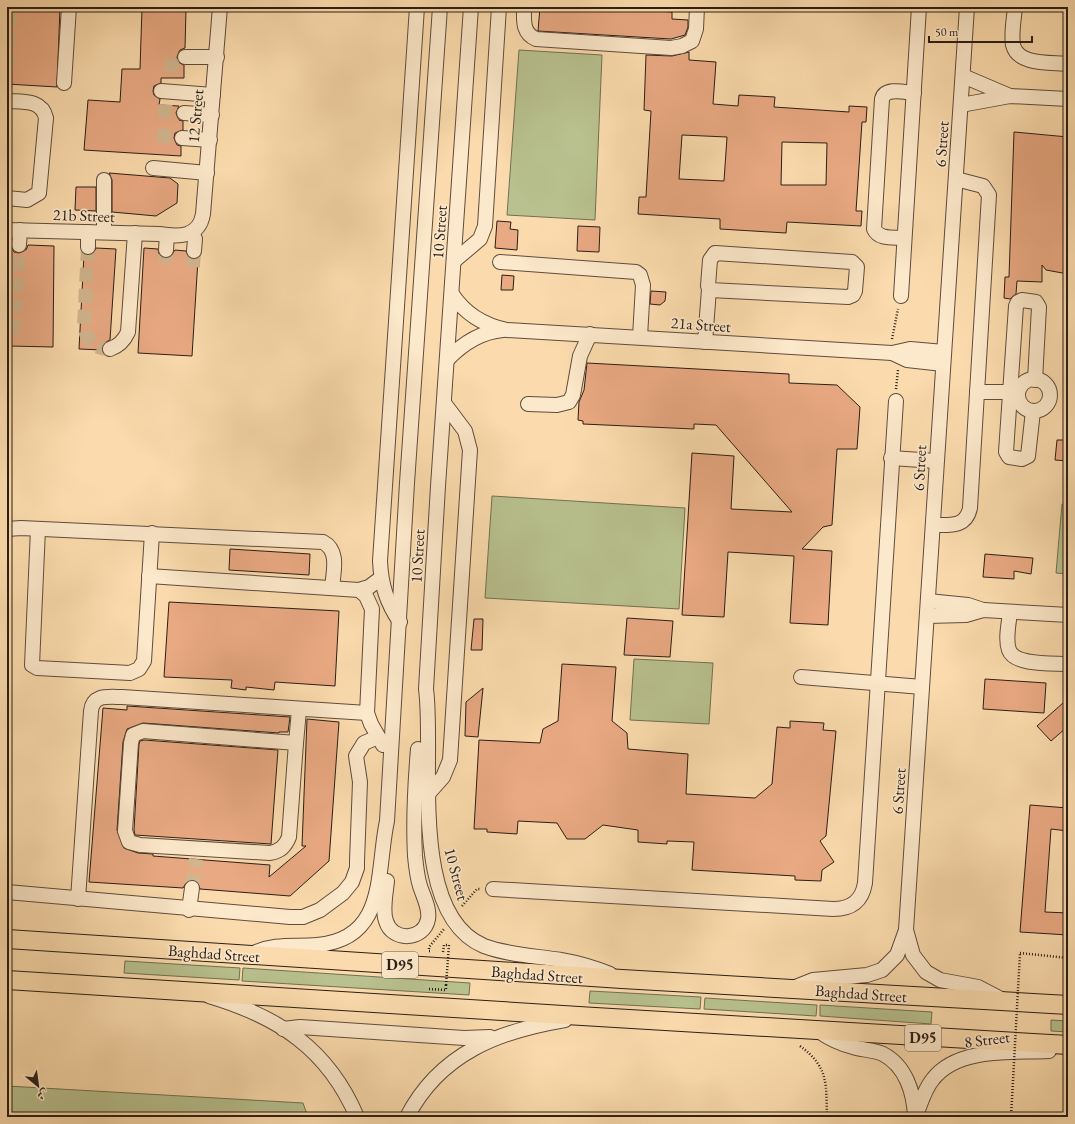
<svg xmlns="http://www.w3.org/2000/svg" width="1075" height="1124" font-family="'EB Garamond',Amiri,serif">
	<style>
		.green { fill: #b8c18f; stroke: #727052 }
		.building { fill: #e9a983; stroke: #2b1e16; fill-rule: evenodd }
		.lines { fill: none; stroke-linecap: round; stroke-linejoin: round }
		.minor-tunnel { stroke: #d1b58f; stroke-width: 14; stroke-dasharray: 14 7; stroke-linecap: butt }
		.minor-casing { stroke: #5f4d3c; stroke-width: 16 }
		.major-casing { stroke: #2b1e16; stroke-width: 20 }
		.path { stroke: #2b1e16; stroke-width: 2.5; stroke-dasharray: 1 2; stroke-linecap: butt }
		.minor { stroke: #fce8ca; stroke-width: 14 }
		.major { stroke: #fbdbad; stroke-width: 18 }
		.path-bridge { stroke: #2b1e16; stroke-width: 2.5; stroke-dasharray: 1 2; stroke-linecap: butt }
		.labels { text-anchor: middle; stroke-width: 3.5; stroke-linejoin: round; paint-order: stroke }
		.shield { fill: #fce8ca; stroke: #6a5b4c; stroke-width: 1 }
		.shield-label { font-size: 15px; font-weight: bold; fill: #2b1e16 }
		.street-label { font-size: 16px; fill: #2b1e16; stroke: #fce8ca }
	</style>
	<rect width="100%" height="100%" fill="#fbdbad"/>
	<filter id="stains"><feTurbulence type="fractalNoise" baseFrequency=".005" numOctaves="4"/><feColorMatrix values="0 0 0 0 .2 0 0 0 0 .09 0 0 0 0 .02 0 0 0 .5 -.17"/></filter>
	<radialGradient id="worn" r=".72"><stop offset=".6" stop-color="#630" stop-opacity="0"/><stop offset="1" stop-color="#630" stop-opacity=".3"/></radialGradient>
	<g class="green">
		<polygon points="519,50 602,55 595,220 507,215"/>
		<polygon points="492,496 685,508 679,609 485,598"/>
		<polygon points="1062,504 1068,505 1068,574 1056,573"/>
		<polygon points="634,659 713,663 709,724 630,720"/>
		<polygon points="125,961 240,968 239,980 124,973"/>
		<polygon points="243,968 470,983 469,995 242,981"/>
		<polygon points="590,991 701,997 700,1009 589,1003"/>
		<polygon points="705,998 817,1005 816,1016 704,1009"/>
		<polygon points="820,1005 932,1012 931,1024 820,1016"/>
		<polygon points="1051,1020 1068,1021 1068,1032 1051,1031"/>
		<polygon points="7,1086 303,1103 308,1117 7,1117"/>
	</g>
	<g class="building">
		<polygon points="7,7 60,7 57,87 7,84"/>
		<polygon points="540,7 658,7 658,11 672,12 672,19 688,20 688,27 685,35 671,39 538,31"/>
		<polygon points="142,8 186,10 185,48 180,50 177,57 178,62 184,65 184,78 161,78 161,83 154,86 153,91 154,95 160,99 159,105 179,106 176,113 179,120 183,121 183,130 175,133 174,138 177,145 181,146 181,156 84,150 88,100 120,102 122,69 140,69"/>
		<path d="M689,52V60L716,62L713,104L738,106L739,95L775,97L774,107L849,112V106L867,107L866,122H862L856,211H862L861,226L787,222L786,233L720,229V219L638,214L639,197H646L651,111L644,110L646,55L672,56ZM682,135L727,137L724,181L679,179ZM782,142L827,143L826,185H781Z"/>
		<polygon points="1014,132 1068,137 1068,274 1046,270 1042,265 1042,282 1017,281 1016,294 1010,299 1004,298 1005,277 1009,277"/>
		<polygon points="109,173 170,178 178,184 177,203 156,216 112,212 112,180"/>
		<polygon points="76,187 96,187 96,211 75,210"/>
		<polygon points="497,221 511,222 510,229 518,230 517,250 495,248"/>
		<polygon points="578,226 600,227 599,252 577,251"/>
		<polygon points="28,245 54,246 53,347 10,346 11,246 14,252 19,253 26,250"/>
		<polygon points="96,248 116,249 110,340 104,343 102,350 79,349 84,254 92,255"/>
		<polygon points="144,248 158,249 159,254 165,258 170,257 175,250 186,251 190,258 198,259 192,356 138,353"/>
		<polygon points="502,275 514,276 513,290 501,290"/>
		<polygon points="651,291 666,292 665,301 660,305 650,304"/>
		<polygon points="587,363 789,374 789,383 837,385 860,407 857,449 837,449 832,525 823,527 802,549 832,551 828,625 790,623 794,556 728,552 724,617 682,615 692,453 734,456 731,509 792,512 716,425 694,424 694,429 583,424 583,421 578,420 579,402 584,390"/>
		<polygon points="1057,440 1068,440 1068,461 1055,460"/>
		<polygon points="230,549 310,554 309,575 229,570"/>
		<polygon points="985,554 1033,558 1031,574 1014,571 1014,579 983,577"/>
		<polygon points="169,602 339,611 335,686 275,682 274,690 246,687 246,690 231,688 232,680 164,677"/>
		<polygon points="627,618 673,621 670,657 624,655"/>
		<polygon points="474,619 483,619 482,650 471,650"/>
		<polygon points="562,664 616,667 612,721 627,733 628,749 688,754 686,794 755,798 772,784 777,727 790,728 790,721 824,723 823,730 836,731 826,836 820,841 834,862 822,870 821,881 795,880 795,876 692,870 694,842 667,841 667,844 638,842 638,830 603,825 585,839 567,839 557,823 518,821 517,834 487,832 487,829 474,829 479,740 540,743 543,729 558,721"/>
		<polygon points="985,679 1046,683 1044,713 983,709"/>
		<polygon points="483,688 478,737 465,736 466,702"/>
		<polygon points="1063,703 1068,708 1068,719 1063,723 1066,728 1051,741 1037,726"/>
		<polygon points="127,706 290,717 288,732 279,732 279,733 143,723 127,729 123,742 117,830 124,848 138,853 153,854 153,856 270,865 269,877 306,846 302,846 307,719 339,722 329,861 290,896 200,889 197,882 193,880 186,883 183,888 89,882 103,708 127,710"/>
		<polygon points="144,740 278,750 271,844 135,835 134,830 139,744 140,741"/>
		<polygon points="1030,805 1068,808 1068,831 1051,829 1045,912 1068,913 1068,935 1020,932"/>
	</g>
	<g class="lines">
		<g class="minor-tunnel">
			<polyline points="165,65 184,66"/>
			<polyline points="7,69 10,7"/>
			<polyline points="158,111 184,113"/>
			<polyline points="157,135 182,138"/>
			<path d="M88,247L84,327C87,341 95,349 110,349"/>
			<polyline points="165,263 166,250"/>
			<polyline points="193,267 194,251"/>
			<polyline points="13,334 19,245"/>
			<polyline points="192,888 196,859"/>
		</g>
		<g class="minor-casing">
			<g id="minor">
				<path d="M471,7L438,486L426,689C435,755 407,914 484,946C508,955 536,956 561,960C578,963 595,968 610,974"/>
				<path d="M524,7C524,20 522,33 536,39L671,48L682,46L692,41L696,29L697,7"/>
				<path d="M1015,7C1014,19 1011,33 1013,45C1018,66 1052,62 1068,64"/>
				<polyline points="185,57 217,57"/>
				<polyline points="963,76 1010,96"/>
				<polyline points="64,83 69,7"/>
				<polyline points="161,91 213,95"/>
				<path d="M7,101C22,102 42,99 46,118L39,193L27,200L7,198"/>
				<polyline points="961,105 1010,96 1068,99"/>
				<polyline points="184,113 212,115"/>
				<polyline points="182,138 210,140"/>
				<polyline points="153,168 207,173"/>
				<path d="M7,230L159,234C178,237 199,238 203,214L220,7"/>
				<polyline points="104,232 104,180"/>
				<polyline points="192,232 195,239 194,251"/>
				<path d="M904,238C894,237 879,240 874,229L882,99C885,87 904,92 914,93"/>
				<polyline points="19,245 20,230"/>
				<polyline points="88,247 88,232"/>
				<polyline points="166,250 167,235"/>
				<polygon points="715,253 852,262 857,267 855,291 853,295 848,297 710,290 708,286 710,260"/>
				<polyline points="454,261 480,239 485,226 499,7"/>
				<polyline points="500,262 636,272 640,275 643,285 640,337"/>
				<path d="M452,294C465,314 483,325 507,330L892,353L910,349L944,352"/>
				<polyline points="901,296 919,7"/>
				<polyline points="705,342 709,289"/>
				<path d="M110,349C119,346 124,341 128,332L135,233"/>
				<polyline points="892,353 907,360 943,364"/>
				<path d="M447,360C462,344 480,332 503,330"/>
				<circle cx="1034" cy="395" r="16"/>
				<polyline points="977,392 1018,392"/>
				<polyline points="528,404 557,405 569,402 573,395 580,356 590,334"/>
				<polyline points="1033,411 1028,456 1022,459 1009,457 1006,452 1016,306 1018,302 1022,300 1036,302 1039,307 1035,380"/>
				<polyline points="891,458 936,461"/>
				<path d="M933,525C949,525 966,528 970,508L989,195L983,186L956,179"/>
				<path d="M7,529L21,528L323,542C340,551 333,573 332,588"/>
				<polyline points="38,529 32,665 37,668 130,673 139,669 144,661 152,533"/>
				<polyline points="149,576 359,590 369,587 381,578"/>
				<polyline points="359,590 366,596 372,609 367,713 371,724 383,745"/>
				<polyline points="928,601 968,605 983,610"/>
				<path d="M1010,612C1009,623 1005,639 1009,650C1015,666 1053,663 1068,664"/>
				<polyline points="927,616 966,615 983,610 1068,615"/>
				<path d="M400,622C387,603 381,585 380,561L417,7"/>
				<polyline points="801,677 922,687"/>
				<path d="M143,731L296,743L289,837C285,847 280,851 270,853L140,845L129,842L125,831L131,743L133,735Z"/>
				<polyline points="296,743 299,710"/>
				<polyline points="427,795 443,777 450,760 470,450 465,431 444,403"/>
				<path d="M387,881C386,893 382,910 386,921C392,942 424,941 428,919C430,908 423,896 420,886C417,877 416,866 415,856C413,821 415,785 418,749"/>
				<path d="M493,889L833,909C851,909 862,901 865,883L896,401"/>
				<polyline points="7,892 290,917 303,917 320,910 343,893 352,882 357,868 357,861 360,782 356,756 364,743 378,737"/>
				<path d="M78,899L91,711C93,694 108,697 122,697L367,713"/>
				<polyline points="189,910 192,888"/>
				<polyline points="906,930 913,955 926,972 940,980 978,987 1005,1001"/>
				<path d="M254,953C275,943 295,947 317,945C388,939 376,871 387,821L407,483L440,7"/>
				<polyline points="793,988 813,980 867,975 882,970 897,955 906,930 967,7"/>
				<path d="M209,996C279,1017 328,1049 357,1117"/>
				<polyline points="283,1029 300,1027 464,1038 490,1037"/>
				<path d="M820,1032C830,1039 841,1044 853,1047C863,1050 874,1050 883,1054C906,1066 914,1093 915,1117"/>
				<path d="M916,1115C921,1103 924,1090 933,1079C958,1047 1012,1053 1049,1051"/>
				<path d="M407,1117C440,1053 499,1031 565,1020"/>
			</g>
		</g>
		<g class="major-casing">
			<g id="major">
				<polyline points="7,939 622,979 1068,1005"/>
				<path d="M7,980C361,1001 714,1026 1068,1045"/>
			</g>
		</g>
		<g class="path">
			<polyline points="892,339 898,309"/>
			<polyline points="896,389 898,370"/>
			<polyline points="462,906 477,889 481,889"/>
			<polyline points="430,951 429,951 429,947 444,929"/>
			<polyline points="443,952 444,945 449,945"/>
			<polyline points="1020,953 1068,958"/>
			<polyline points="429,989 446,990 446,985"/>
			<path d="M800,1046C829,1067 826,1084 827,1117"/>
		</g>
		<use href="#minor" class="minor"/>
		<use href="#major" class="major"/>
		<g class="path-bridge">
			<polyline points="446,985 449,945"/>
			<polyline points="1011,1117 1020,953"/>
		</g>
	</g>
	<g class="labels">
		<g class="shield">
			<rect x="382" y="952" width="36" height="26" rx="3"/>
			<rect x="905" y="1025" width="36" height="26" rx="3"/>
		</g>
		<g class="shield-label">
			<text x="400" y="970">D95</text>
			<text x="923" y="1043">D95</text>
		</g>
		<g class="street-label">
			<text transform="translate(195 116) rotate(-85)" y="6">12 Street</text>
			<text transform="translate(941 144) rotate(-86)" y="6">6 Street</text>
			<text transform="translate(84 215) rotate(2)" y="6">21b Street</text>
			<text transform="translate(439 232) rotate(-86)" y="6">10 Street</text>
			<text transform="translate(701 324) rotate(4)" y="6">21a Street</text>
			<text transform="translate(919 468) rotate(-87)" y="6">6 Street</text>
			<text transform="translate(417 556) rotate(-87)" y="6">10 Street</text>
			<text transform="translate(898 791) rotate(-86)" y="6">6 Street</text>
			<text transform="translate(457 874) rotate(75)" y="6">10 Street</text>
			<text transform="translate(214 953) rotate(4)" y="6">Baghdad Street</text>
			<text transform="translate(537 974) rotate(4)" y="6">Baghdad Street</text>
			<text transform="translate(861 993) rotate(4)" y="6">Baghdad Street</text>
			<text transform="translate(987 1039) rotate(-7)" y="6">8 Street</text>
		</g>
	</g>
	<rect width="1075" height="1124" fill="none" stroke="#fbdbad" stroke-width="24"/>
	<rect x="8" y="8" width="1059" height="1108" fill="none" stroke="#2b1e16" stroke-width="2"/>
	<rect x="12" y="12" width="1051" height="1100" fill="none" stroke="#2b1e16"/>
	<g transform="translate(38 1086) rotate(151)" stroke="#fce8ca" stroke-width="3" paint-order="stroke">
	<path d="M0-3L7 15L0 10L-7 15Z" fill="#2b1e16"/>
	<text y="-6" font-size="11" font-weight="bold" text-anchor="middle" fill="#2b1e16">ش</text>
	</g>
	<path d="M929 36v6h103v-6" fill="none" stroke="#2b1e16" stroke-width="2"/>
	<text x="935" y="36" font-size="12" fill="#2b1e16" stroke="#fce8ca" stroke-width="3" paint-order="stroke">50 m</text>
	<rect width="100%" height="100%" filter="url(#stains)"/>
	<rect width="100%" height="100%" fill="url(#worn)"/>
</svg>
